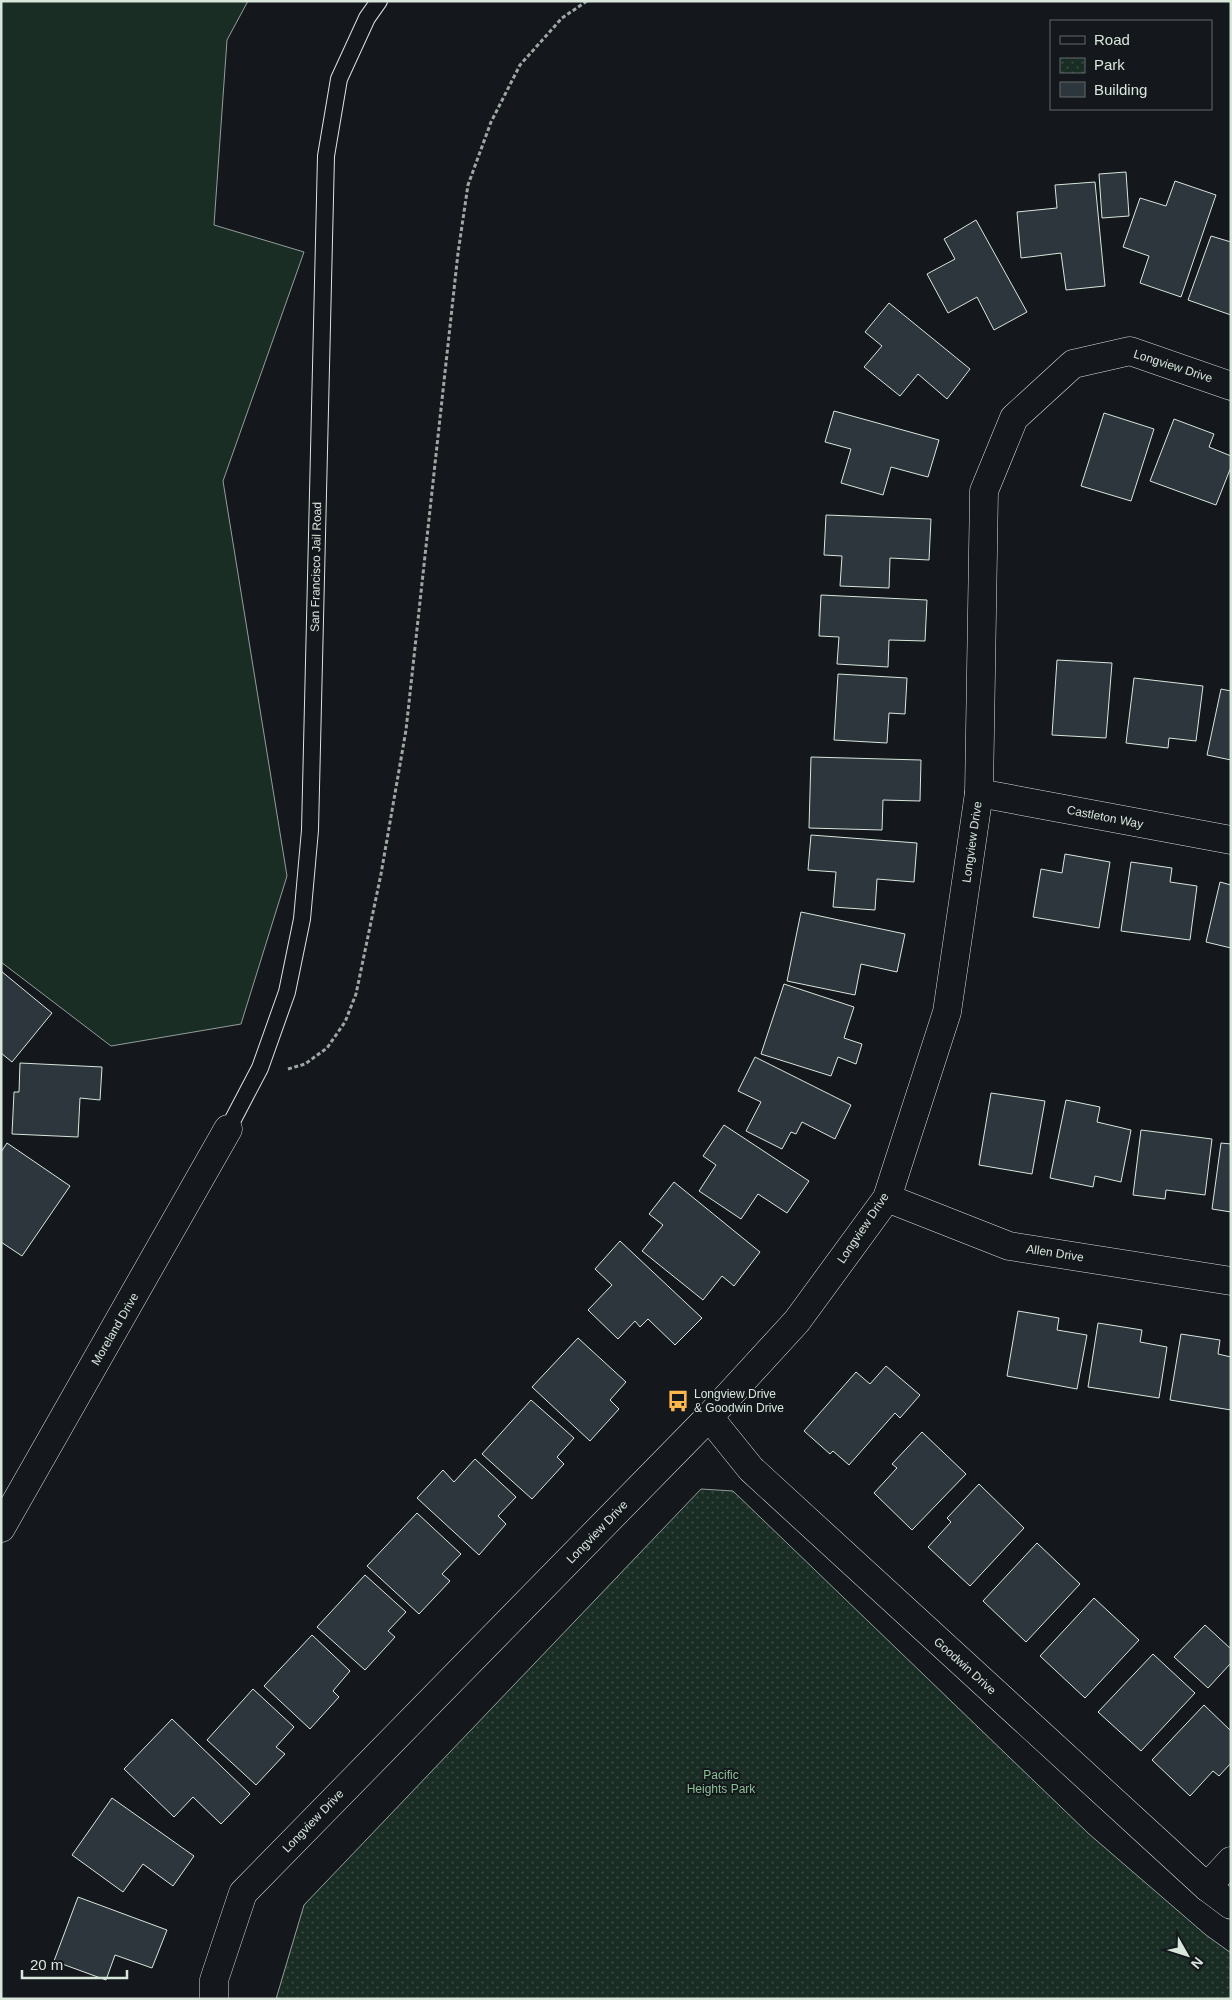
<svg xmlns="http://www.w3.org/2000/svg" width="1232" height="2000" font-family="Arial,sans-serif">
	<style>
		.grass { fill: #1a2d24; stroke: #939e99 }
		.park { fill: url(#park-dots); stroke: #939e99 }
		.building { fill: #2c363c; stroke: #d8e6dc }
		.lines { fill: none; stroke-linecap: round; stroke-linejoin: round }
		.service-casing { stroke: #d8e6dc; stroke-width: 18 }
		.minor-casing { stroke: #d8e6dc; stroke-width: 29 }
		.path { stroke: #9da8a2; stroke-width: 3; stroke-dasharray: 4 2.5; stroke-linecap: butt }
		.service { stroke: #14181c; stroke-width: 16 }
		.minor { stroke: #14181c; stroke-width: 28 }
		.labels { text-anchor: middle; stroke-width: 4; stroke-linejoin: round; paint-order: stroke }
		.street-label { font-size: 12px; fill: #d8e6dc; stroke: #14181c }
		.poi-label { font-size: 12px; fill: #d8e6dc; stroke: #14181c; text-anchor: start }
		.park-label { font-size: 12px; fill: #8ac095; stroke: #14181c }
	</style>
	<defs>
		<pattern id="park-dots" width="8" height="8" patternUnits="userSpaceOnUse" patternTransform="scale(1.25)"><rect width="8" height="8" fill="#1a2d24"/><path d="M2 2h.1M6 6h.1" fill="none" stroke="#3b4b43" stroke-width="1.8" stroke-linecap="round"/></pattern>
	</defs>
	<rect width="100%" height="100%" fill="#14181c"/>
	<polygon class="grass" points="1,1 248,1 227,40 214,225 304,252 223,481 287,876 241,1024 111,1046 1,962"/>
	<polygon class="park" points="701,1489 733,1491 1089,1834 1206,1935 1231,1953 1231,1999 276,1999 304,1905"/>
	<g class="building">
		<polygon points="1126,172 1129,216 1102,218 1099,174"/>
		<polygon points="1175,181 1216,195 1181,297 1140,283 1149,256 1123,247 1140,198 1166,206"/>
		<polygon points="1095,182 1105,286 1066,290 1061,253 1021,258 1017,212 1057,208 1055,185"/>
		<polygon points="976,220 1027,312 994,330 977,297 948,313 927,274 955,259 944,239"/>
		<polygon points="1211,236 1231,242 1231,315 1188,300"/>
		<polygon points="889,303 970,369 947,399 918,374 900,396 864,367 882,346 865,332"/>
		<polygon points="834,411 939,440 928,477 891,467 883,495 841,483 851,449 825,442"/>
		<polygon points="1104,413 1154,429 1131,501 1081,486"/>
		<polygon points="1174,419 1214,434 1209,447 1231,456 1231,467 1216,505 1150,481"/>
		<polygon points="826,515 931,519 929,560 890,558 889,588 840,586 842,556 824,555"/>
		<polygon points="821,595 927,600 925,641 889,640 888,667 837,664 839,637 819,636"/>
		<polygon points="1057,660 1112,663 1106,738 1052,735"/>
		<polygon points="838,674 907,678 905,714 889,713 887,743 834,740"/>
		<polygon points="1134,678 1203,686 1196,741 1169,738 1168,748 1126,743"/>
		<polygon points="1221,689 1231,691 1231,760 1207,755"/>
		<polygon points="811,757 921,760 920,801 883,800 882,830 809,828"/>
		<polygon points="811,835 917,843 914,882 877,879 875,910 833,907 836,872 808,870"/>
		<polygon points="1065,854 1110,862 1099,928 1033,917 1041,869 1062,873"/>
		<polygon points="1131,862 1172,868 1170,882 1197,886 1190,940 1121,931"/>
		<polygon points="1220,882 1231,885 1231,948 1206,942"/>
		<polygon points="801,912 905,934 897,972 861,964 855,995 787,981"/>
		<polygon points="1,971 52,1013 12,1062 1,1053"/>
		<polygon points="784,984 854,1007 844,1038 862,1044 856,1064 838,1057 831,1076 761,1054"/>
		<polygon points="755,1057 851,1105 835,1139 802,1122 796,1134 791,1132 782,1149 746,1131 761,1102 738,1091"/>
		<polygon points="20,1063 102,1067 100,1100 80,1098 78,1137 12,1134 14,1092 19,1092"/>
		<polygon points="991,1093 1045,1101 1032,1174 979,1165"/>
		<polygon points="1066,1100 1100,1107 1097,1122 1131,1130 1121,1182 1095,1176 1093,1187 1050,1178"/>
		<polygon points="724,1125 809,1181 787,1213 758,1194 741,1219 699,1191 716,1165 703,1156"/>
		<polygon points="1141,1130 1212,1139 1205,1195 1166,1190 1165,1199 1133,1195"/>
		<polygon points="7,1143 70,1186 22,1256 1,1242 1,1152"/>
		<polygon points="1221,1143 1231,1144 1231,1212 1212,1209"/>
		<polygon points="674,1182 760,1252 734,1286 722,1276 703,1300 642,1251 663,1225 649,1214"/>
		<polygon points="620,1241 702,1318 675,1345 648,1319 640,1327 635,1321 618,1339 588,1310 612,1285 595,1269"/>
		<polygon points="1018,1311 1059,1318 1057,1330 1087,1335 1077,1389 1007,1376"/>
		<polygon points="1098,1323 1142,1330 1140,1342 1167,1347 1159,1398 1088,1387"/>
		<polygon points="1181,1334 1220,1340 1218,1354 1231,1357 1231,1410 1170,1400"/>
		<polygon points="578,1338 626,1382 610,1400 619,1409 590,1441 532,1387"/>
		<polygon points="886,1366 920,1395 900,1418 895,1413 849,1465 833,1451 830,1454 804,1431 856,1372 870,1384"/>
		<polygon points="531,1400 574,1438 557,1457 564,1464 532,1499 482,1454"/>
		<polygon points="922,1432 966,1474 912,1530 874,1493 897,1468 892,1464"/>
		<polygon points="475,1459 516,1497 498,1516 506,1524 479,1555 417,1498 443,1470 454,1482"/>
		<polygon points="979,1484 1024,1528 970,1586 928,1547 951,1522 947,1518"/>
		<polygon points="417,1513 461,1554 442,1574 450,1581 419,1614 367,1566"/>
		<polygon points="1037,1543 1080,1584 1026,1642 983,1601"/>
		<polygon points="365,1575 406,1612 388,1631 395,1637 365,1670 317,1627"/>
		<polygon points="1094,1598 1139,1640 1085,1698 1040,1656"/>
		<polygon points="1205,1625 1231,1649 1231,1663 1208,1688 1174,1657"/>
		<polygon points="312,1635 350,1671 333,1691 339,1697 310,1729 264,1686"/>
		<polygon points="1153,1654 1195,1693 1141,1751 1098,1712"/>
		<polygon points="253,1689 294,1727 276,1747 285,1754 256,1785 207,1740"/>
		<polygon points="1204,1705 1231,1731 1231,1763 1219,1776 1213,1771 1190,1796 1152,1760"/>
		<polygon points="172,1719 250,1794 221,1824 193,1797 174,1817 124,1769"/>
		<polygon points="112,1798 194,1856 173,1886 143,1864 123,1892 72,1855"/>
		<polygon points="78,1897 167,1930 152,1968 115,1955 106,1980 54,1961"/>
	</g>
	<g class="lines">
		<g class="service-casing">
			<polyline id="service" points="228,1129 260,1068 287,992 302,919 310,830 326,156 339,79 367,18 379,1"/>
		</g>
		<g class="minor-casing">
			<g id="minor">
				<polyline points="979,793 1231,840"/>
				<polyline points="887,1198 1009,1246 1231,1281"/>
				<polyline points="709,1417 751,1469 1207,1887 1231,1905"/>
				<polyline points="1,1528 228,1129"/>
				<polyline points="1207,1887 1231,1861"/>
				<polyline points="214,1999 214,1980 243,1893 709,1417 797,1321 887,1198 947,1012 979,793 984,491 1014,418 1073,364 1130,351 1231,386"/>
			</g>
		</g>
		<polyline class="path" points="288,1069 305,1064 327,1048 345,1022 356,994 381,874 406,730 458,253 468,185 491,122 520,65 562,18 587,1"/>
		<use href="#service" class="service"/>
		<use href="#minor" class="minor"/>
	</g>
	<defs>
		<g id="bus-bare" transform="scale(1.725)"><path d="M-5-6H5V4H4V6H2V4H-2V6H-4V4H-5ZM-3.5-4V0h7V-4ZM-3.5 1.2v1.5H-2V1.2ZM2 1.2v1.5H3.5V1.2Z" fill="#ffb74d" stroke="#14181c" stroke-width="2.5" paint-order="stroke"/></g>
	</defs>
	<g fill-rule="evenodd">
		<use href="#bus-bare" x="678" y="1401"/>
	</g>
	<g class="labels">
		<g class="street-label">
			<text transform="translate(1173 366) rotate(18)" y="4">Longview Drive</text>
			<text transform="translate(316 567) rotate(-89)" y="4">San Francisco Jail Road</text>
			<text transform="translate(1105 817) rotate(11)" y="4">Castleton Way</text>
			<text transform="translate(972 842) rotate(-82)" y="4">Longview Drive</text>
			<text transform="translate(863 1228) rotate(-56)" y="4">Longview Drive</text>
			<text transform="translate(1055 1253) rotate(9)" y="4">Allen Drive</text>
			<text transform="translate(115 1329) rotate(-60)" y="4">Moreland Drive</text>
			<text transform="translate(597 1532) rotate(-46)" y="4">Longview Drive</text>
			<text transform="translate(965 1666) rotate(42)" y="4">Goodwin Drive</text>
			<text transform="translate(313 1821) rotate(-46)" y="4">Longview Drive</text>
		</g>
		<g class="poi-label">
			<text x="694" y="1398">Longview Drive<tspan x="694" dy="14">&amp; Goodwin Drive</tspan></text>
		</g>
		<g class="park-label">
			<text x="721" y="1779">Pacific<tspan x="721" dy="14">Heights Park</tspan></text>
		</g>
	</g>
	<rect width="1232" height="2000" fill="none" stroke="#d8e6dc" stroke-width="5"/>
	<rect x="1050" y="20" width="162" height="90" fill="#14181c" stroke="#626a69"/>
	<rect x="1060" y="36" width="25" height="8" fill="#14181c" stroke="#626a69"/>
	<text x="1094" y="45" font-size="15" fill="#d8e6dc">Road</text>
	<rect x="1060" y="58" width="25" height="15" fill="url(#park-dots)" stroke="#626a69"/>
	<text x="1094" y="70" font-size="15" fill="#d8e6dc">Park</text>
	<rect x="1060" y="82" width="25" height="15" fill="#2c363c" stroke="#626a69"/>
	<text x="1094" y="95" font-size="15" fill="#d8e6dc">Building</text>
	<g transform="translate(1187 1955) rotate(129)" stroke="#14181c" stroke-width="4" paint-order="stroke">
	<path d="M0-4L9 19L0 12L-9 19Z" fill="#d8e6dc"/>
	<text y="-8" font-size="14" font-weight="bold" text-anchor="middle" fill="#d8e6dc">N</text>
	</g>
	<path d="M22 1970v8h105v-8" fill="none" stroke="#d8e6dc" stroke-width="2.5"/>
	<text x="30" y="1970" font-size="15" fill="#d8e6dc" stroke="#14181c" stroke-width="4" paint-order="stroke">20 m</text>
</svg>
